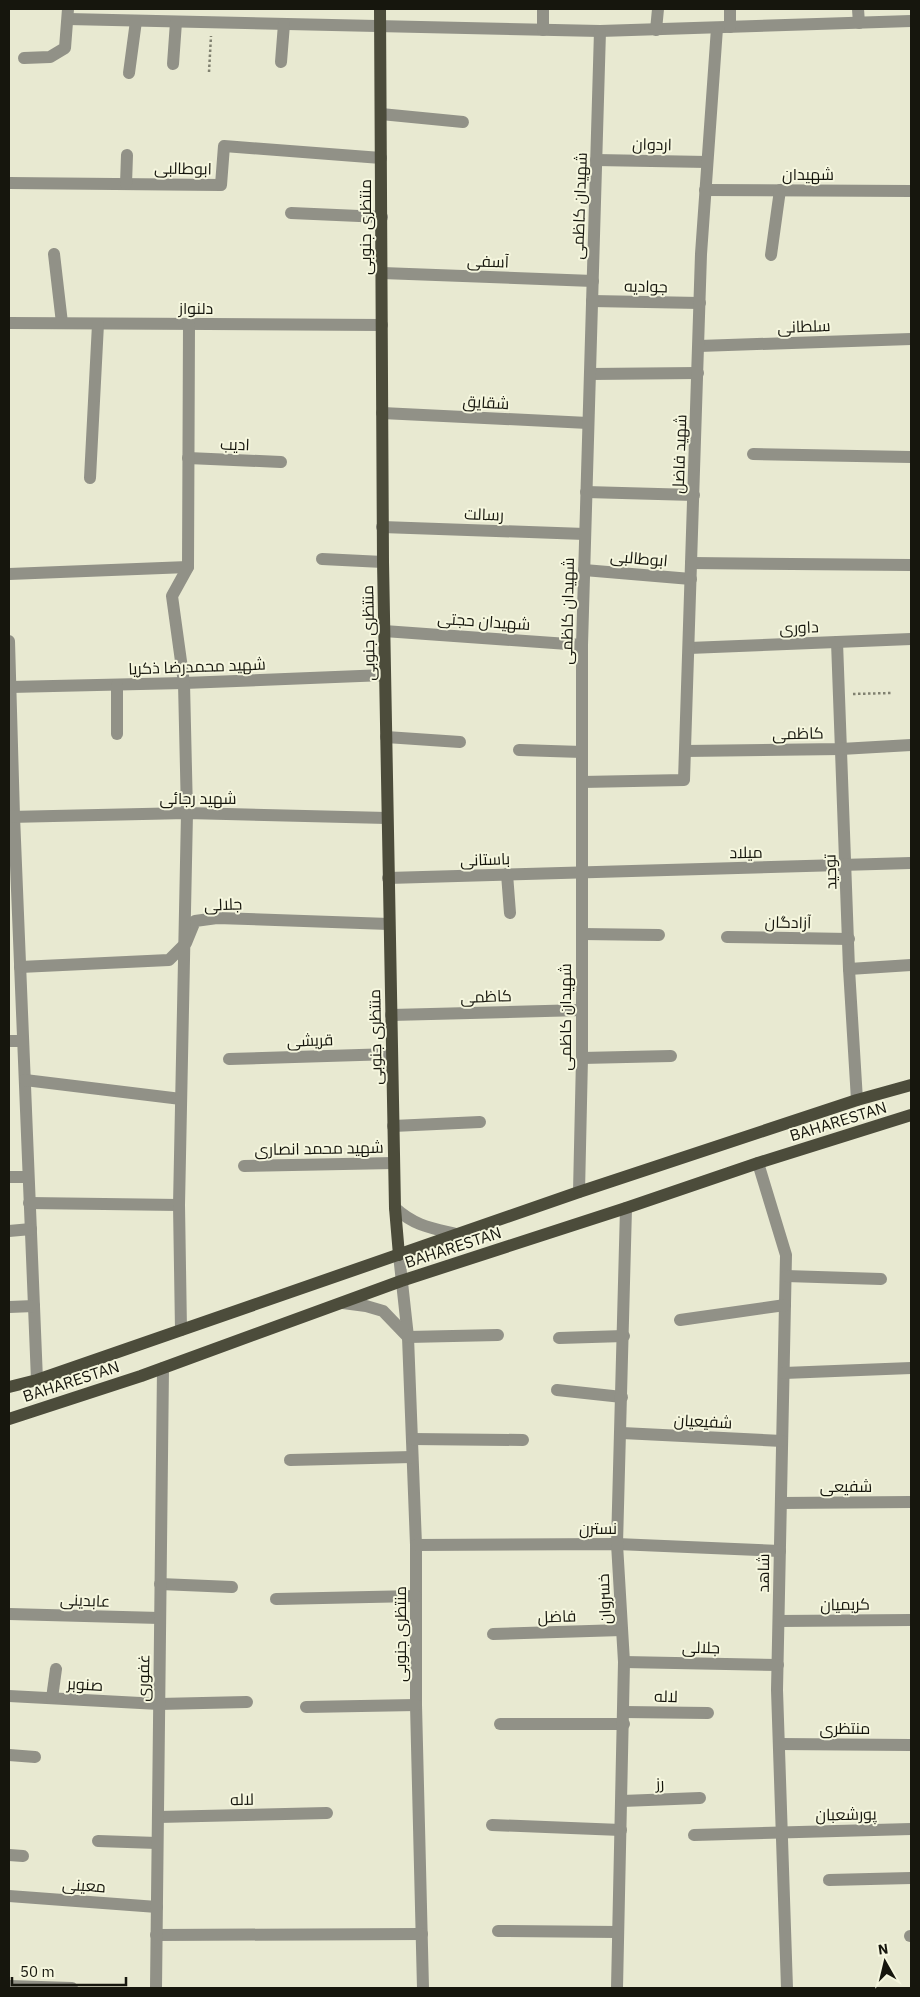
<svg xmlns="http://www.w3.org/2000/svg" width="920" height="1997" font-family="'IBM Plex Sans',Cairo,sans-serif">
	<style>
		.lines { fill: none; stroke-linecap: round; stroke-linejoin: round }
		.path { stroke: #808170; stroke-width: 2.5; stroke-dasharray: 2.5 2.5; stroke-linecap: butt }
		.minor { stroke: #919187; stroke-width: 12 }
		.major { stroke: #4c4c3b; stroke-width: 12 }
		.labels { text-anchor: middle; stroke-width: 4; stroke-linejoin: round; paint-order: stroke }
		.street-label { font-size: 16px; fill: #16160d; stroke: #f5f6de }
	</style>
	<rect width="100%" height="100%" fill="#e8e9d1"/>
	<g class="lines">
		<g class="path">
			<polyline points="209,72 211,36"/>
			<polyline points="853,694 891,693"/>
		</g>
		<g class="minor">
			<polyline points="858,9 859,23"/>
			<polyline points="68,19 600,31 911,21"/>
			<polyline points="730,27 730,9"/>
			<polyline points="543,30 543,9"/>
			<polyline points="656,30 658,9"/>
			<polyline points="24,58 50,57 65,48 68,9"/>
			<polyline points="281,62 284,24"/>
			<polyline points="173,64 176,22"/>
			<polyline points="129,73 136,21"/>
			<polyline points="381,114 463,122"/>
			<polyline points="596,160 707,162"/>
			<polyline points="9,183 221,185 224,146 381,158"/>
			<polyline points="126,184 127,155"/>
			<polyline points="705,190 911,191"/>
			<polyline points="291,213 382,217"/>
			<polyline points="54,254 62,323"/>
			<polyline points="771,255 780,190"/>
			<polyline points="382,273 593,281"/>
			<polyline points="592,301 700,303"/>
			<polyline points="9,323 382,325"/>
			<polyline points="699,346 911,339"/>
			<polyline points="590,374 698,373"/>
			<polyline points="382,413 588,423"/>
			<polyline points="753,454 911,457"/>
			<polyline points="188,458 281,462"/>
			<polyline points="90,478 98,324"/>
			<polyline points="586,492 694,495"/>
			<polyline points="382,527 585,534"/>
			<polyline points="322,559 383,562"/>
			<polyline points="691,563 911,565"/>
			<polyline points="584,570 691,579"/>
			<polyline points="9,574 188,567"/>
			<polyline points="384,631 582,645"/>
			<polyline points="9,641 14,816 37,1380"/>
			<polyline points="837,642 849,969 857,1100"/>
			<polyline points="689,648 911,639"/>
			<polyline points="10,687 184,683 385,675"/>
			<polyline points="117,734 117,685"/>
			<polyline points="386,737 460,742"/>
			<polyline points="519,750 582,752"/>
			<polyline points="685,751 841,749 911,745"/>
			<polyline points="582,782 684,780 701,254 717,28"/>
			<polyline points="9,817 187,813 387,818"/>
			<polyline points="507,874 510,913"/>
			<polyline points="388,878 911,863"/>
			<polyline points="582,934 659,935"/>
			<polyline points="727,937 849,939"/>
			<polyline points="20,967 169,960 186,943 195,921 217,918 389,924"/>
			<polyline points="849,969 911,965"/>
			<polyline points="391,1015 582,1010"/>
			<polyline points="9,1041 23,1041"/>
			<polyline points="582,1058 671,1056"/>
			<polyline points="229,1059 392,1054"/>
			<polyline points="25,1080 181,1099"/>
			<polyline points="393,1126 480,1122"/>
			<polyline points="758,1163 786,1255 777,1690 787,1988"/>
			<polyline points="244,1166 394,1163"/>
			<polyline points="9,1177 28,1177"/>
			<polyline points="579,1192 582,1058 582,645 600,31"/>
			<polyline points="29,1203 179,1205"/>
			<path d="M395,1208C415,1226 431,1228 456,1234"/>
			<polyline points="9,1231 31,1229"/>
			<polyline points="399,1255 408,1337 416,1545 416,1705 423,1988"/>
			<polyline points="786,1276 881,1279"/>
			<polyline points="343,1303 366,1306 383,1311 408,1337 498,1335"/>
			<polyline points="9,1307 34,1306"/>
			<polyline points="680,1320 785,1305"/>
			<polyline points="181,1330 179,1205 187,813 184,683 172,596 188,567 189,325"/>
			<polyline points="559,1338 624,1336"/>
			<polyline points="784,1373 911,1368"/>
			<polyline points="557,1390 622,1397"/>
			<polyline points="622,1433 782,1441"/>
			<polyline points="412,1439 523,1440"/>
			<polyline points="290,1460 412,1457"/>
			<polyline points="781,1503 911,1502"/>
			<polyline points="416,1545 617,1544 780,1551"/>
			<polyline points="160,1584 232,1587"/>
			<polyline points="276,1599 416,1596"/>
			<polyline points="9,1614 160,1618"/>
			<polyline points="779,1621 911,1620"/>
			<polyline points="493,1634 622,1630"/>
			<polyline points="624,1662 778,1665"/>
			<polyline points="9,1696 159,1704 247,1702"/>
			<polyline points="52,1698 56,1669"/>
			<polyline points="306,1707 416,1705"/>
			<polyline points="624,1712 708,1713"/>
			<polyline points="500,1724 624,1724"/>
			<polyline points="779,1744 911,1745"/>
			<polyline points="9,1755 35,1757"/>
			<polyline points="622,1801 700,1798"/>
			<polyline points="158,1817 327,1813"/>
			<polyline points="492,1825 621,1830"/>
			<polyline points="694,1835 911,1829"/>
			<polyline points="98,1841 157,1843"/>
			<polyline points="9,1855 23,1856"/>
			<polyline points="829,1880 911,1878"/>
			<polyline points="9,1896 157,1907"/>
			<polyline points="498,1931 618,1932"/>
			<polyline points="156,1935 422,1934"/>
			<polyline points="910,1936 911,1936"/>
			<polyline points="9,1986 72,1988"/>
			<polyline points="156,1988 163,1368"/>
			<polyline points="617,1988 624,1662 617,1544 626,1208"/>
		</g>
		<g class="major">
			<polyline points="380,9 383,562 395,1208 399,1255"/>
			<polyline points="9,1387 37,1380 579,1192 857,1100 911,1085"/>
			<polyline points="9,1419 141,1376 401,1281 626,1208 758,1163 911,1115"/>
		</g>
	</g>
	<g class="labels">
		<g class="street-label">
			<text transform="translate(652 144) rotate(1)" y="6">اردوان</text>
			<text transform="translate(183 168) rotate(1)" y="6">ابوطالبی</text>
			<text x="808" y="180">شهیدان</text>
			<text transform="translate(579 206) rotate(-88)" y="6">شهیدان کاظمی</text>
			<text transform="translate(365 227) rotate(-90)" y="6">منتظری جنوبی</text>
			<text transform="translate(488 261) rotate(2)" y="6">آسفی</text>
			<text transform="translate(646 286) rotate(1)" y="6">جوادیه</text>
			<text x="196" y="314">دلنواز</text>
			<text transform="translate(804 326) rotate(-2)" y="6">سلطانی</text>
			<text transform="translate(486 402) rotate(3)" y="6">شقایق</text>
			<text transform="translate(235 444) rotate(2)" y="6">ادیب</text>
			<text transform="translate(679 454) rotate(-88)" y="6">شهید فاضل</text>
			<text transform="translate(484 514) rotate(2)" y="6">رسالت</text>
			<text transform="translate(639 558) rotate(5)" y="6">ابوطالبی</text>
			<text transform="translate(567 611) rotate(-89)" y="6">شهیدان کاظمی</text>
			<text transform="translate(484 621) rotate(4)" y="6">شهیدان حجتی</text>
			<text transform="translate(799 627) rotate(-2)" y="6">داوری</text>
			<text transform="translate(368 633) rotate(-91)" y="6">منتظری جنوبی</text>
			<text transform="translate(197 666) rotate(-2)" y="6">شهید محمدرضا ذکریا</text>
			<text transform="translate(798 733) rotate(-1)" y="6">کاظمی</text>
			<text x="198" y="804">شهید رجائی</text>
			<text transform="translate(746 852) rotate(-1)" y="6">میلاد</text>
			<text transform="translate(485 859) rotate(-2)" y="6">باستانی</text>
			<text transform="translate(830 872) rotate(-92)" y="6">توحید</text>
			<text transform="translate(223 904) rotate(-2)" y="6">جلالی</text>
			<text transform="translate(788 922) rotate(1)" y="6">آزادگان</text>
			<text transform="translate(486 996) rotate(-2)" y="6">کاظمی</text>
			<text transform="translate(565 1017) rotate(-90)" y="6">شهیدان کاظمی</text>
			<text transform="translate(375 1037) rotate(-91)" y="6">منتظری جنوبی</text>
			<text transform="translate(310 1040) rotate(-2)" y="6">قریشی</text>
			<text transform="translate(838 1121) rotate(-17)" y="6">BAHARESTAN</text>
			<text transform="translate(319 1148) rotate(-1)" y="6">شهید محمد انصاری</text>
			<text transform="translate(453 1247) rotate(-18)" y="6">BAHARESTAN</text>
			<text transform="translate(71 1381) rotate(-18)" y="6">BAHARESTAN</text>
			<text transform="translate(703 1421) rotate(3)" y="6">شفیعیان</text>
			<text x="846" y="1492">شفیعی</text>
			<text x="598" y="1534">نسترن</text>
			<text transform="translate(763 1573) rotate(-89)" y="6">شاهد</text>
			<text transform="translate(604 1599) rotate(-93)" y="6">خسروان</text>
			<text transform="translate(85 1600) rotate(2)" y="6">عابدینی</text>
			<text transform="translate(845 1604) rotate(-1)" y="6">کریمیان</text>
			<text transform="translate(557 1616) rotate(-2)" y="6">فاضل</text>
			<text transform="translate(400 1634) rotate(-90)" y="6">منتظری جنوبی</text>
			<text transform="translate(701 1647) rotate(1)" y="6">جلالی</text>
			<text transform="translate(143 1678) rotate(-89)" y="6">غفوری</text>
			<text transform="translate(85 1684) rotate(3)" y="6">صنوبر</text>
			<text transform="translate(666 1696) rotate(1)" y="6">لاله</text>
			<text x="845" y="1734">منتظری</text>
			<text transform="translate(660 1783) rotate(-2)" y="6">رز</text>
			<text transform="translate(242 1799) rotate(-1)" y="6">لاله</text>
			<text transform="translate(846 1814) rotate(-1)" y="6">پورشعبان</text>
			<text transform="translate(84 1885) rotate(4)" y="6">معینی</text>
		</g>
	</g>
	<rect width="920" height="1997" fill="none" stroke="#16160d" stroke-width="20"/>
	<g transform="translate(885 1962) rotate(352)" stroke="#f5f6de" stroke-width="4" paint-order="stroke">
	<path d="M0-4L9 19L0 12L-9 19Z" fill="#16160d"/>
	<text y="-8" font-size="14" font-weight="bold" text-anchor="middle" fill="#16160d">N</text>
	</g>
	<path d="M12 1977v8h114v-8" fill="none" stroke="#16160d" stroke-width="2.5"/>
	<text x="20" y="1977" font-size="15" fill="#16160d" stroke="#f5f6de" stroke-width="4" paint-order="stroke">50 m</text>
</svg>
